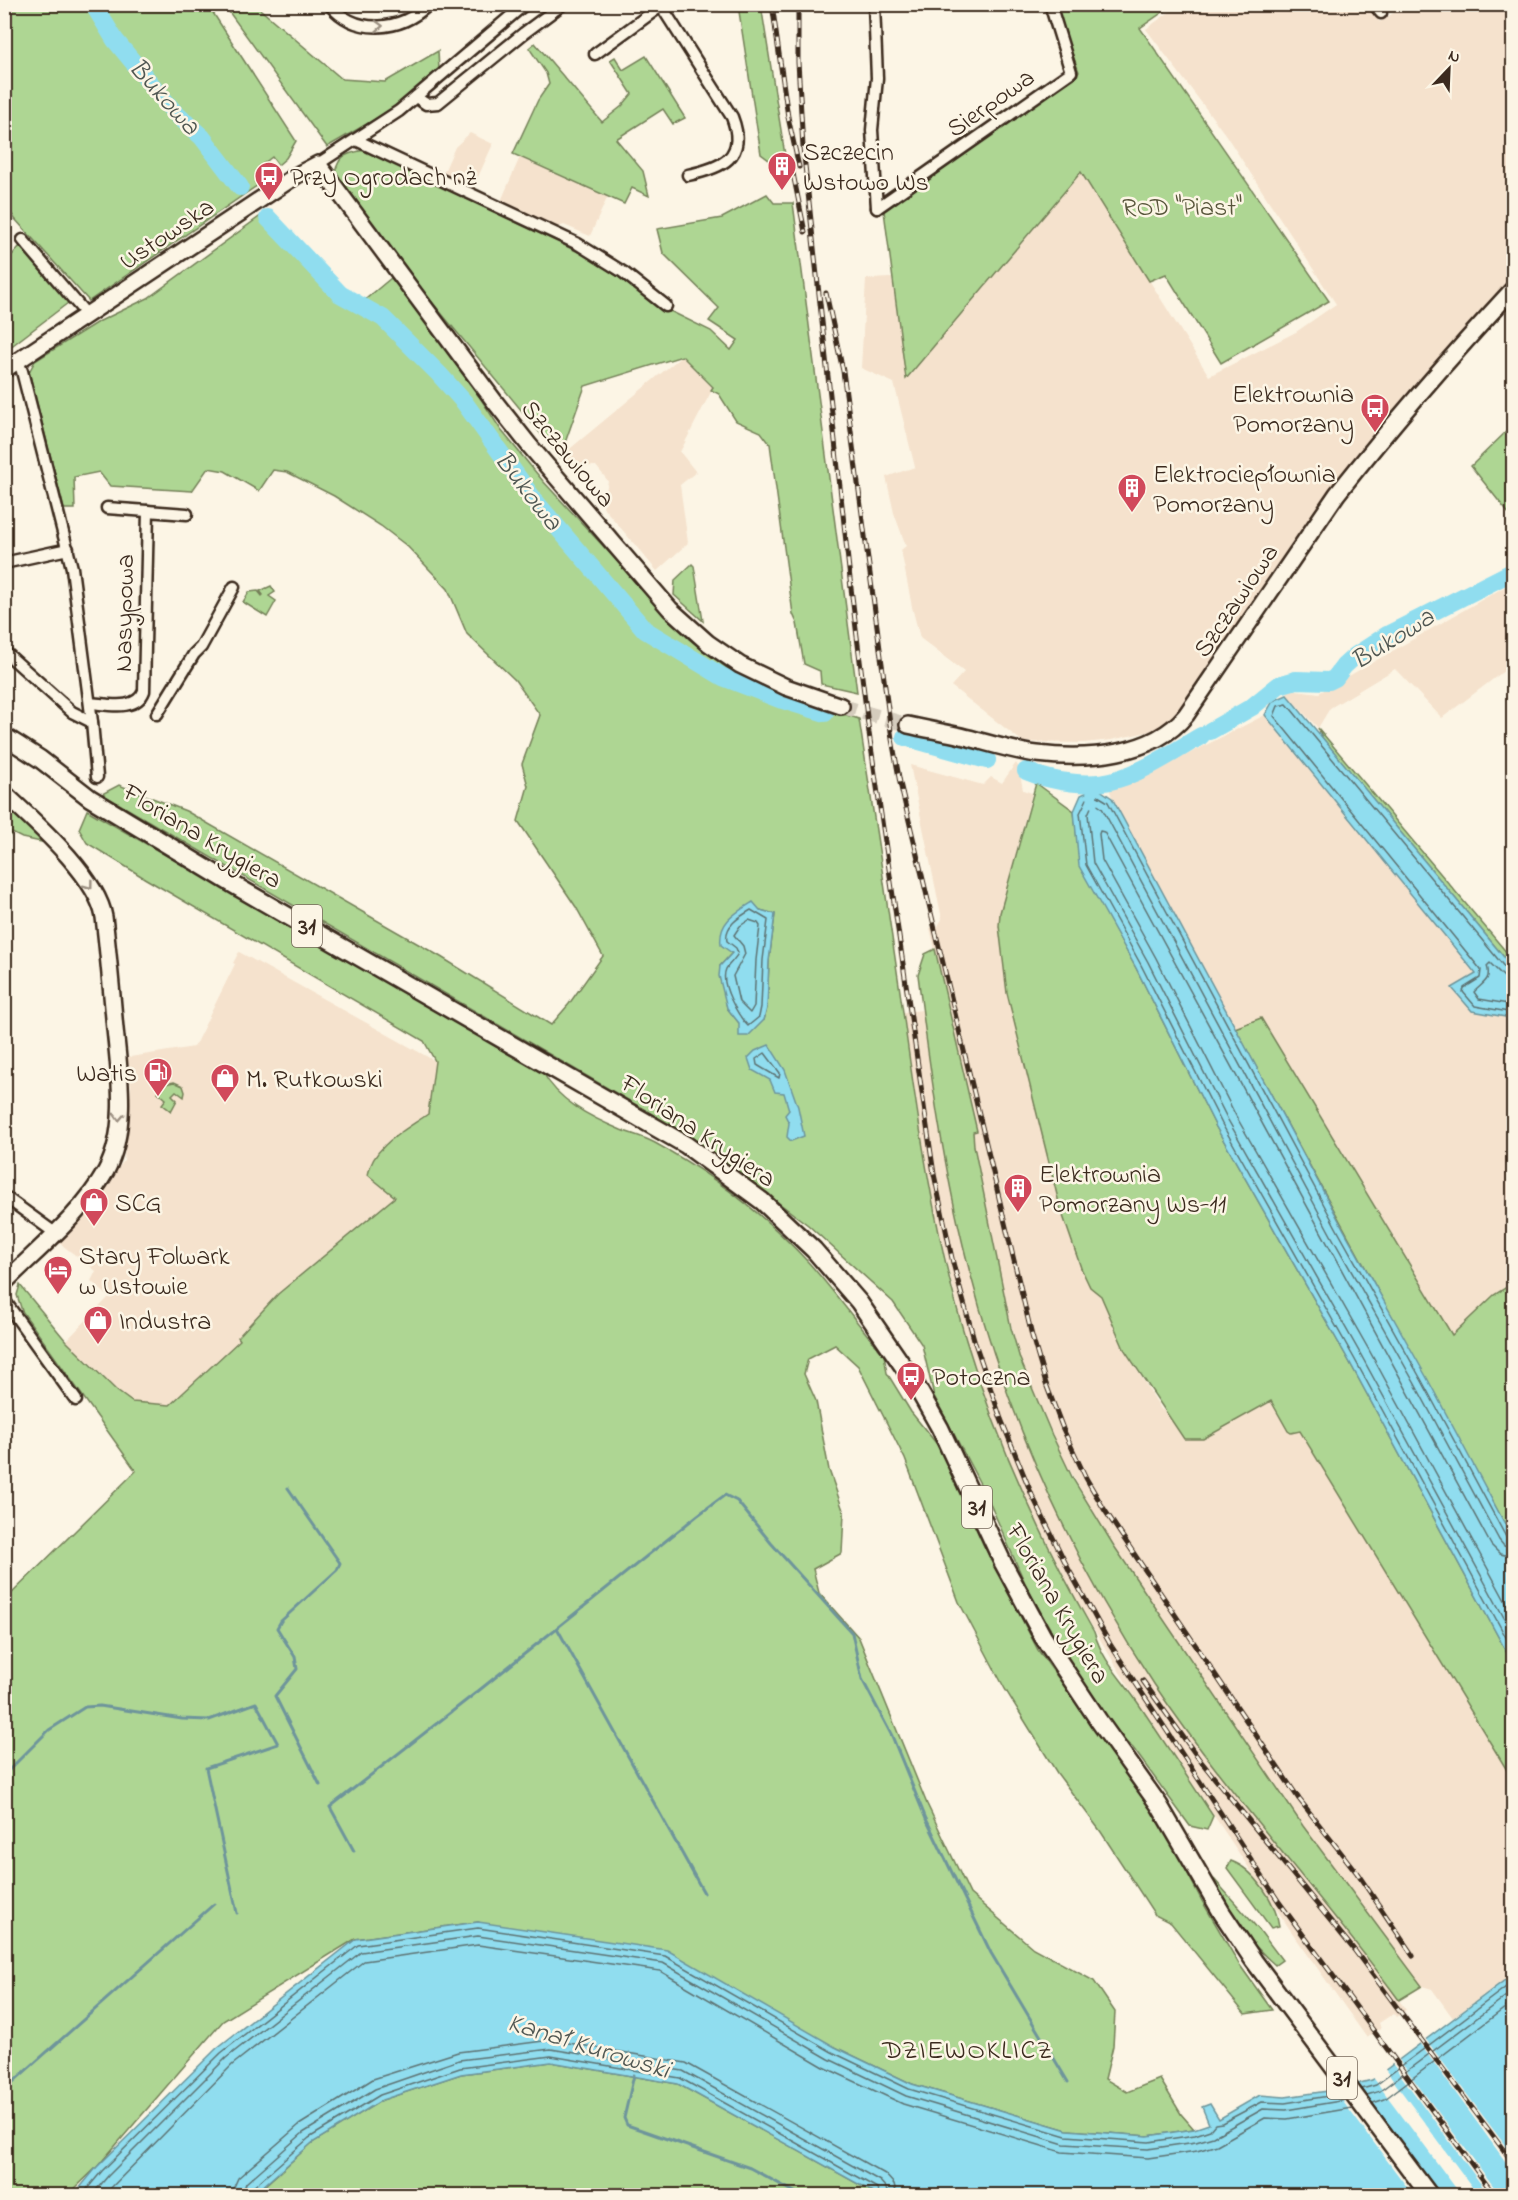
<svg xmlns="http://www.w3.org/2000/svg" width="1518" height="2200" font-family="'Indie Flower',sans-serif">
	<style>
		.built { fill: #f5e2cd }
		.green { fill: #aed693; stroke: #748058; stroke-width: 1.5; fill-rule: evenodd }
		.water { fill: #90ddef; stroke: #6e959b; stroke-width: 1.5 }
		.pier { fill: #fcf5e5 }
		.lines { fill: none; stroke-linecap: round; stroke-linejoin: round }
		.shore { stroke: #5d7272; stroke-width: 1.5 }
		.stream { stroke: #6e959b; stroke-width: 3 }
		.canal { stroke: #90ddef; stroke-width: 10 }
		.river { stroke: #90ddef; stroke-width: 18 }
		.secondary-tunnel { stroke: #d5ccbd; stroke-width: 15; stroke-dasharray: 15 8; stroke-linecap: butt }
		.street-casing { stroke: #3b2a1e; stroke-width: 15 }
		.secondary-casing { stroke: #3b2a1e; stroke-width: 20 }
		.primary-casing { stroke: #3b2a1e; stroke-width: 21 }
		.street { stroke: #fcf5e5; stroke-width: 10 }
		.secondary { stroke: #fcf5e5; stroke-width: 15 }
		.primary { stroke: #fcf5e5; stroke-width: 16 }
		.rail-casing { stroke: #3b2a1e; stroke-width: 5 }
		.rail { stroke: #fcf5e5; stroke-width: 3; stroke-dasharray: 9; stroke-linecap: butt }
		.oneway { stroke: #9c9082 }
		.labels { text-anchor: middle; stroke-width: 5; stroke-linejoin: round; paint-order: stroke }
		.shield { fill: #fcf5e5; stroke: #75675a; stroke-width: 1.5 }
		.shield-label { font-size: 24px; font-weight: bold; fill: #3b2a1e }
		.street-label { font-size: 26px; fill: #3b2a1e; stroke: #fcf5e5 }
		.poi-label { font-size: 26px; fill: #3b2a1e; stroke: #fcf5e5; text-anchor: start }
		.park-label { font-size: 26px; fill: #58553b; stroke: #fcf5e5 }
		.water-label { font-size: 27px; font-style: italic; fill: #505752; stroke: #fcf5e5 }
		.neighbourhood-label { font-size: 27px; letter-spacing: 1.5px; fill: #3b2a1e; stroke: #fcf5e5 }
	</style>
	<rect width="100%" height="100%" fill="#fcf5e5"/>
	<filter id="ink" filterUnits="userSpaceOnUse"><feTurbulence type="fractalNoise" baseFrequency=".0167" numOctaves="2"/><feDisplacementMap in="SourceGraphic" scale="12" xChannelSelector="R" yChannelSelector="G"/><feConvolveMatrix kernelMatrix="1 2 1 2 8 2 1 2 1" color-interpolation-filters="sRGB"/></filter>
	<g filter="url(#ink)">
		<g class="built">
			<polygon points="1179,5 1367,5 1380,22 1405,5 1513,5 1513,278 1412,392 1318,512 1175,715 1164,725 1147,732 1111,740 1084,743 1023,742 951,686 964,672 920,638 912,607 901,550 906,546 894,513 886,477 915,467 894,383 861,368 866,279 892,278 907,378 1081,171 1209,376 1296,332 1336,304 1225,134 1146,29"/>
			<polygon points="470,133 493,144 473,188 443,174 455,147"/>
			<polygon points="520,157 608,196 590,236 564,225 558,227 501,201"/>
			<polygon points="682,356 713,388 680,452 696,472 680,485 688,543 657,571 603,507 608,481 596,466 568,467 560,457"/>
			<polygon points="1513,582 1513,664 1442,718 1395,669 1330,708 1318,728 1287,695 1288,689 1319,693"/>
			<polygon points="1265,715 1476,974 1452,988 1472,1011 1511,1018 1513,1021 1513,1283 1494,1295 1453,1336 1261,1019 1235,1028 1112,798 1109,787 1145,776"/>
			<polygon points="1016,763 1019,768 1023,790 1032,793 1000,913 999,926 1007,993 1060,1207 1081,1268 1090,1287 1101,1296 1124,1349 1161,1409 1203,1439 1271,1401 1288,1431 1300,1431 1513,1780 1513,1974 1453,2018 1432,1989 1422,1986 1417,1980 1303,1827 1102,1527 1063,1458 1020,1359 1001,1284 974,1146 973,1132 977,1130 930,928 938,926 942,919 910,765 983,785 991,777 1002,783"/>
			<polygon points="239,952 435,1061 428,1114 384,1145 368,1175 395,1197 278,1294 238,1337 241,1339 170,1405 132,1402 117,1391 66,1341 109,1297 91,1281 96,1271 58,1242 68,1232 124,1161 131,1086 128,1063 124,1058 194,1047 235,964 233,963"/>
			<polygon points="923,1010 949,1181 966,1258 999,1370 1042,1480 1094,1585 1134,1653 1203,1753 1349,1932 1406,2010 1397,2017 1394,2013 1379,2023 1381,2028 1367,2038 1291,1931 1136,1699 1074,1596 1021,1490 991,1415 966,1340 937,1223 923,1147 903,1012"/>
		</g>
		<g class="green">
			<polygon points="4,5 208,5 296,141 286,158 278,165 272,157 259,167 264,181 89,301 15,219 5,204"/>
			<polygon points="224,5 255,5 342,79 385,82 438,51 439,70 396,107 327,147"/>
			<polygon points="738,5 761,5 788,174 761,154"/>
			<polygon points="1054,5 1173,5 1140,28 1329,301 1221,363 1166,274 1149,281 1081,172 906,379 884,211 895,200 1079,72"/>
			<polygon points="535,43 602,122 622,106 632,94 610,60 615,57 623,70 646,56 685,118 673,124 663,109 616,139 643,171 649,196 632,188 624,204 513,154 538,100 549,84 546,73 529,48"/>
			<path d="M364,150L589,257L664,308L711,331L731,350L738,340L709,321L719,308L663,253L657,229L722,218L767,194L774,203H793L857,692L821,684L820,671L804,664L797,623L793,614L770,444L761,432L736,421L719,394L711,390L713,387L682,356L585,386L560,457L427,296L335,173C339,154 347,154 364,150Z"/>
			<path d="M262,215L337,296L355,308L391,278L405,295L481,399L501,430L543,481L689,639L728,669L783,695L859,719C874,817 889,914 903,1012C918,1122 934,1233 966,1340C997,1442 1041,1539 1094,1632C1104,1664 1120,1676 1138,1703C1163,1740 1188,1778 1213,1816L1207,1830L1190,1826L1133,1748L1119,1736L1092,1699L1045,1620L1025,1583L987,1497L934,1396L922,1345L893,1302L808,1225L688,1135L102,794L119,785L186,811L441,957L551,1025L569,1004L603,956L576,907L518,821L528,786L522,764L540,715L515,680L467,634L448,589L407,546L381,526L334,496L287,472L273,470L259,491L225,471L208,468L192,491L110,486L99,472L74,477L75,509H64L29,372L35,361L96,323L148,298ZM760,910L775,914L769,961L767,1008L764,1020L739,1023L727,1008L720,966L732,953Z"/>
			<polygon points="20,246 68,303 5,351 5,263"/>
			<polygon points="1513,425 1513,424 1513,519 1471,466"/>
			<polygon points="692,564 694,566 703,621 674,595 675,580"/>
			<polygon points="271,586 275,592 269,596 276,601 267,617 243,602 249,592 258,591 262,596 263,595 260,591"/>
			<polygon points="1318,728 1513,960 1513,968 1323,739"/>
			<polygon points="1036,783 1074,811 1080,866 1136,968 1216,1127 1349,1361 1513,1664 1513,1780 1300,1431 1291,1433 1288,1431 1271,1401 1203,1439 1184,1439 1124,1349 1101,1296 1090,1287 1081,1268 1060,1207 1007,993 999,926 1000,913"/>
			<polygon points="5,805 38,837 41,842 22,838 12,833 5,841"/>
			<path d="M87,810L542,1071C558,1101 590,1117 621,1130C632,1134 644,1137 655,1143C712,1174 765,1215 809,1263C835,1292 858,1325 884,1355L887,1373L911,1412L940,1448L983,1544L1038,1650L1156,1813L1202,1901L1239,1964L1272,2010L1245,2014L1171,1923L1155,1915L1101,1832L1057,1773L1005,1689L959,1602L905,1459L858,1366L835,1345L808,1359L804,1374L816,1401L829,1470L844,1513L842,1553L813,1569L819,1593L859,1638L927,1804L970,1894L1033,1948L1094,1981L1115,2012L1113,2046L1105,2079L1127,2092L1160,2079L1181,2114L1194,2129L1148,2136L1067,2130L912,2084L835,2047L478,1922L355,1939L223,2021L97,2167L68,2195L5,2196V1600L136,1471L22,1311L17,1295L20,1285L66,1341L117,1391L132,1402L170,1405L240,1340L238,1337L278,1294L395,1197L368,1175C372,1146 407,1129 428,1114L435,1061L424,1041L146,879L87,843L79,829Z"/>
			<path d="M935,949L977,1131L973,1132L974,1146L1011,1328L1020,1359L1052,1435L1073,1479L1114,1546L1303,1826L1422,1986L1399,2000C1321,1893 1228,1795 1154,1684C1068,1554 1005,1411 967,1261C943,1167 930,1070 918,975L925,954Z"/>
			<polygon points="1261,1018 1452,1335 1494,1295 1513,1283 1513,1539 1235,1028"/>
			<polygon points="174,1082 183,1086 185,1092 184,1097 176,1091 172,1095 177,1100 171,1111 162,1104 166,1099 158,1092 161,1090 156,1086"/>
			<path d="M1231,1861C1254,1869 1276,1902 1279,1926L1271,1928L1227,1868Z"/>
			<path d="M1214,1879L1260,1931L1282,1960L1275,1965C1252,1945 1222,1909 1214,1879Z"/>
			<polygon points="551,2062 678,2084 878,2195 253,2196 312,2143 382,2100 461,2074"/>
		</g>
		<g class="water">
			<polygon points="1287,695 1513,968 1513,1021 1511,1018 1472,1011 1452,988 1476,974 1265,715 1273,701"/>
			<polygon points="1092,790 1100,790 1112,798 1344,1230 1427,1378 1513,1539 1513,1664 1349,1361 1216,1127 1136,968 1079,866 1074,811 1081,795"/>
			<path d="M753,902L760,910L775,914L769,961L767,1008L764,1020L748,1036H739V1023L727,1008L719,976L720,966L732,953L721,945C718,922 735,913 753,902Z"/>
			<polygon points="769,1045 785,1070 798,1107 804,1136 791,1141 787,1137 789,1123 785,1115 789,1110 784,1093 775,1092 770,1080 752,1070 748,1058 755,1051"/>
			<polygon points="478,1922 667,1950 835,2047 912,2084 1067,2130 1148,2136 1194,2129 1209,2124 1202,2107 1210,2104 1219,2119 1260,2095 1285,2097 1328,2091 1372,2080 1513,1974 1513,2195 878,2195 678,2084 551,2062 461,2074 382,2100 312,2143 253,2195 73,2196 97,2167 217,2048 356,1939"/>
		</g>
		<g class="pier">
			<polygon points="1424,2037 1513,2156 1513,2172 1418,2041"/>
			<polygon points="1397,2057 1432,2104 1500,2195 1489,2195 1391,2062"/>
			<polygon points="1384,2068 1478,2195 1461,2195 1372,2076"/>
			<polygon points="1354,2081 1439,2195 1413,2195 1332,2087"/>
		</g>
		<g class="lines">
			<g class="shore">
				<path d="M751,910L768,920L763,960L761,1007L759,1017L748,1026C739,1017 719,984 726,969C729,963 735,960 738,953L736,948L727,941C724,926 739,917 751,910Z"/>
				<polygon points="749,920 758,923 760,926 756,960 754,1006 750,1013 739,1002 733,976 745,954 743,946 734,935 740,926"/>
				<polyline points="1514,971 1506,969 1287,704 1278,706 1274,716 1481,970 1480,978 1464,988 1463,992 1475,1006 1514,1013"/>
				<path d="M1514,979L1504,977L1490,963L1487,966C1492,981 1482,983 1474,992L1479,999L1514,1005"/>
				<polygon points="765,1053 780,1073 779,1078 757,1065 756,1059"/>
				<polyline points="1514,1541 1506,1537 1422,1381 1339,1233 1108,802 1098,796 1087,799 1080,813 1086,865 1141,965 1222,1124 1354,1358 1514,1652"/>
				<polyline points="1514,1548 1504,1546 1499,1540 1415,1384 1332,1237 1102,808 1096,804 1092,805 1088,814 1093,863 1148,962 1228,1120 1361,1355 1514,1636"/>
				<polyline points="1514,1557 1500,1554 1491,1545 1104,832 1100,831 1099,834 1102,860 1156,958 1236,1116 1369,1350 1514,1617"/>
				<polyline points="1362,2089 1376,2085 1514,1981"/>
				<polyline points="1367,2095 1380,2091 1514,1990"/>
				<polyline points="1373,2103 1385,2099 1514,2001"/>
				<polyline points="81,2196 102,2171 221,2053 358,1945 478,1928 665,1956 832,2052 909,2089 1066,2136 1149,2142 1195,2135 1210,2130 1215,2124 1222,2123 1262,2102 1285,2103 1341,2094"/>
				<polyline points="91,2196 108,2176 226,2058 361,1952 478,1936 663,1963 829,2059 906,2096 1064,2144 1148,2149 1196,2142 1213,2137 1263,2109 1286,2110 1346,2100"/>
				<polyline points="103,2196 232,2065 364,1961 478,1945 660,1971 824,2067 903,2104 1062,2152 1148,2158 1197,2151 1217,2145 1265,2118 1287,2119 1352,2108"/>
				<polyline points="233,2196 234,2187 238,2178 299,2125 373,2079 458,2052 551,2040 686,2063 885,2174 894,2184 897,2196"/>
				<polyline points="242,2196 246,2183 303,2133 375,2089 459,2060 551,2049 683,2071 880,2181 886,2188 888,2196"/>
				<polyline points="249,2196 251,2189 309,2138 380,2095 460,2068 551,2056 680,2078 877,2188 880,2196"/>
			</g>
			<g class="stream">
				<polyline points="288,1488 340,1563 337,1570 281,1621 277,1628 295,1657 297,1669 275,1696 320,1785"/>
				<polyline points="557,1628 704,1893"/>
				<polyline points="4,1775 49,1730 85,1707 100,1706 182,1719 209,1720 256,1703 278,1744 206,1768 237,1913"/>
				<polyline points="354,1851 330,1807 477,1692 698,1515 725,1495 737,1501 771,1543 852,1633 862,1679 892,1736 926,1819 991,1953 1068,2082"/>
				<polyline points="634,2075 624,2118 627,2125 750,2168 802,2196"/>
				<polyline points="4,2090 214,1904"/>
			</g>
			<polyline class="canal" points="1090,782 1093,803"/>
			<g class="river">
				<polyline points="93,4 115,40 174,112 202,137 240,187"/>
				<polyline points="268,218 340,294 383,318 439,374 464,402 535,501 645,630 723,677 782,700 825,713"/>
				<polyline points="1210,731 1252,707 1279,685 1296,680 1329,681 1335,678 1344,666 1355,656 1387,635 1514,571"/>
				<polyline points="905,737 987,760"/>
				<path d="M1026,771C1052,782 1090,788 1118,779C1147,770 1175,751 1201,736"/>
			</g>
			<polyline class="secondary-tunnel" points="841,706 908,725"/>
			<g class="street-casing">
				<g id="street">
					<path d="M329,4C356,36 400,32 429,4"/>
					<path d="M660,4L732,117C748,158 721,168 688,175"/>
					<polyline points="874,4 877,78 872,130 877,208"/>
					<polyline points="1374,4 1381,13"/>
					<polyline points="595,54 661,6"/>
					<polyline points="416,97 426,104 438,103 524,33 563,4"/>
					<polyline points="356,140 578,244 623,272 666,306"/>
					<polyline points="318,164 399,111 525,4"/>
					<polyline points="877,208 1071,72 1050,4"/>
					<polyline points="23,240 87,315"/>
					<polyline points="18,361 22,371 72,568 92,722 97,777"/>
					<polyline points="107,508 187,514"/>
					<polyline points="4,563 68,549"/>
					<polyline points="4,651 72,712 92,722"/>
					<path d="M90,703C107,704 136,712 144,691L148,511"/>
					<polyline points="157,714 194,654 201,647 234,587"/>
					<polyline points="4,1196 55,1233"/>
					<polyline points="4,1300 76,1400"/>
				</g>
			</g>
			<g class="secondary-casing">
				<g id="secondary">
					<polyline points="4,370 297,175 318,164 495,402 529,445 670,609 708,643 740,665 786,687 841,706"/>
					<path d="M908,725C925,729 944,732 961,736C986,742 1012,751 1037,754C1086,760 1153,756 1186,715L1337,494C1393,423 1452,355 1514,288"/>
					<path d="M4,793C35,822 97,876 104,917C108,951 111,984 114,1018C118,1066 130,1126 106,1171C82,1214 39,1248 4,1283"/>
				</g>
			</g>
			<g class="primary-casing">
				<polyline id="primary" points="4,736 40,759 90,798 234,885 686,1145 762,1201 814,1250 859,1302 914,1382 940,1428 1003,1563 1043,1637 1099,1721 1159,1805 1222,1913 1254,1961 1430,2196"/>
			</g>
			<use href="#street" class="street"/>
			<use href="#secondary" class="secondary"/>
			<use href="#primary" class="primary"/>
			<g class="rail-casing">
				<g id="rail">
					<polyline points="772,4 788,117 799,167"/>
					<polyline points="798,4 798,62 803,147 851,588 869,733 934,1174 953,1263 975,1343 1001,1419 1032,1495 1069,1570 1110,1644 1279,1902 1495,2196"/>
					<polyline points="790,159 805,232"/>
					<polyline points="826,293 843,371 892,739 900,783 1032,1336 1046,1384 1063,1429 1086,1478 1104,1509 1299,1799 1357,1873 1413,1956"/>
					<polyline points="1143,1681 1199,1759 1355,1951 1514,2164"/>
				</g>
			</g>
			<use href="#rail" class="rail"/>
		</g>
		<defs><path id="oneway-chevron" d="M-2-3.5L2.5 0L-2 3.5" fill="none" stroke-width="1.6" stroke-linecap="round" stroke-linejoin="round" transform="scale(1.5)"/></defs>
		<g class="oneway">
			<use href="#oneway-chevron" transform="translate(379 26) rotate(-2)"/>
			<use href="#oneway-chevron" transform="translate(89 885) rotate(53)"/>
			<use href="#oneway-chevron" transform="translate(119 1117) rotate(93)"/>
		</g>
	</g>
	<defs>
		<g id="building-pin" transform="scale(1.5)"><path d="M0 17L-7.5 6A9.5 9.5 0 1 1 7.5 6Z" fill="#d1495b" stroke="#fcf5e5"/><path d="M-4-6H4V6H1V3H-1V6H-4ZM-2.5-4.3h1.7v1.8h-1.7ZM.8-4.3h1.7v1.8H.8ZM-2.5-1h1.7V.8h-1.7ZM.8-1h1.7V.8H.8Z" fill="#fff"/></g>
		<g id="bus-pin" transform="scale(1.5)"><path d="M0 17L-7.5 6A9.5 9.5 0 1 1 7.5 6Z" fill="#d1495b" stroke="#fcf5e5"/><path d="M-5-6H5V4H4V6H2V4H-2V6H-4V4H-5ZM-3.5-4V0h7V-4ZM-3.5 1.2v1.5H-2V1.2ZM2 1.2v1.5H3.5V1.2Z" fill="#fff"/></g>
		<g id="fuel-pin" transform="scale(1.5)"><path d="M0 17L-7.5 6A9.5 9.5 0 1 1 7.5 6Z" fill="#d1495b" stroke="#fcf5e5"/><path d="M-5.5-6h7V0h2V4h1.3V-2.5L3-4.5l.8-.8L6-3V5H2.5V1h-1V6h-7ZM-4.2-4.7v3.2H.2V-4.7Z" fill="#fff"/></g>
		<g id="shop-pin" transform="scale(1.5)"><path d="M0 17L-7.5 6A9.5 9.5 0 1 1 7.5 6Z" fill="#d1495b" stroke="#fcf5e5"/><path d="M-5-2.5h2.3a2.7 3.5 0 0 1 5.4 0H5L5.5 6h-11ZM-1.5-2.5h3a1.5 2.3 0 0 0-3 0Z" fill="#fff"/></g>
		<g id="hotel-pin" transform="scale(1.5)"><path d="M0 17L-7.5 6A9.5 9.5 0 1 1 7.5 6Z" fill="#d1495b" stroke="#fcf5e5"/><path d="M-6-4.5h1.5V1H6V5H4.5V3h-9V5H-6ZM-4 0a1.8 1.8 0 1 1 3.6 0ZM.5 0V-2.5h3Q6-2.5 6 0Z" fill="#fff"/></g>
	</defs>
	<g fill-rule="evenodd">
		<use href="#building-pin" x="782" y="166"/>
		<use href="#bus-pin" x="269" y="176"/>
		<use href="#bus-pin" x="1375" y="408"/>
		<use href="#building-pin" x="1132" y="488"/>
		<use href="#fuel-pin" x="158" y="1072"/>
		<use href="#shop-pin" x="225" y="1078"/>
		<use href="#building-pin" x="1018" y="1188"/>
		<use href="#shop-pin" x="94" y="1202"/>
		<use href="#hotel-pin" x="58" y="1270"/>
		<use href="#shop-pin" x="98" y="1320"/>
		<use href="#bus-pin" x="911" y="1376"/>
	</g>
	<g class="labels">
		<g class="shield">
			<rect x="292" y="905" width="30" height="42" rx="4.5"/>
			<rect x="962" y="1486" width="30" height="42" rx="4.5"/>
			<rect x="1327" y="2057" width="30" height="42" rx="4.5"/>
		</g>
		<g class="shield-label">
			<text x="307" y="934">31</text>
			<text x="977" y="1515">31</text>
			<text x="1342" y="2086">31</text>
		</g>
		<g class="street-label">
			<text transform="translate(990 102) rotate(-35)" y="9">Sierpowa</text>
			<text transform="translate(166 233) rotate(-34)" y="9">Ustowska</text>
			<text transform="translate(569 453) rotate(50)" y="9">Szczawiowa</text>
			<text transform="translate(1235 600) rotate(-56)" y="9">Szczawiowa</text>
			<text transform="translate(123 613) rotate(-89)" y="9">Nasypowa</text>
			<text transform="translate(203 835) rotate(31)" y="9">Floriana Krygiera</text>
			<text transform="translate(699 1130) rotate(34)" y="9">Floriana Krygiera</text>
			<text transform="translate(1059 1603) rotate(60)" y="9">Floriana Krygiera</text>
		</g>
		<g class="poi-label">
			<text x="803" y="160">Szczecin<tspan x="803" dy="30">Wstowo Ws</tspan></text>
			<text x="290" y="185">Przy Ogrodach nż</text>
			<text x="1354" y="402" text-anchor="end">Elektrownia<tspan x="1354" dy="30">Pomorzany</tspan></text>
			<text x="1153" y="482">Elektrociepłownia<tspan x="1153" dy="30">Pomorzany</tspan></text>
			<text x="137" y="1081" text-anchor="end">Watis</text>
			<text x="246" y="1087">M. Rutkowski</text>
			<text x="1039" y="1182">Elektrownia<tspan x="1039" dy="30">Pomorzany Ws-11</tspan></text>
			<text x="115" y="1211">SCG</text>
			<text x="79" y="1264">Stary Folwark<tspan x="79" dy="30">w Ustowie</tspan></text>
			<text x="119" y="1329">Industra</text>
			<text x="932" y="1385">Potoczna</text>
		</g>
		<g class="park-label">
			<text x="1182" y="215">ROD "Piast"</text>
		</g>
		<g class="water-label">
			<text transform="translate(165 96) rotate(48)" y="9">Bukowa</text>
			<text transform="translate(529 490) rotate(52)" y="9">Bukowa</text>
			<text transform="translate(1392 638) rotate(-32)" y="9">Bukowa</text>
			<text transform="translate(589 2045) rotate(17)" y="9">Kanał Kurowski</text>
		</g>
		<g class="neighbourhood-label">
			<text x="968" y="2058">DZIEWOKLICZ</text>
		</g>
	</g>
	<rect width="1518" height="2200" fill="none" stroke="#fcf5e5" stroke-width="24"/>
	<rect x="12" y="12" width="1494" height="2176" fill="none" stroke="#3b2a1e" stroke-width="2" filter="url(#ink)"/>
	<g transform="translate(1449 69) rotate(23)" stroke="#fcf5e5" stroke-width="4.5" paint-order="stroke">
	<path d="M0-4.5L10 22L0 15L-10 22Z" fill="#3b2a1e"/>
	<text y="-9" font-size="16" font-weight="bold" text-anchor="middle" fill="#3b2a1e">N</text>
	</g>
</svg>
